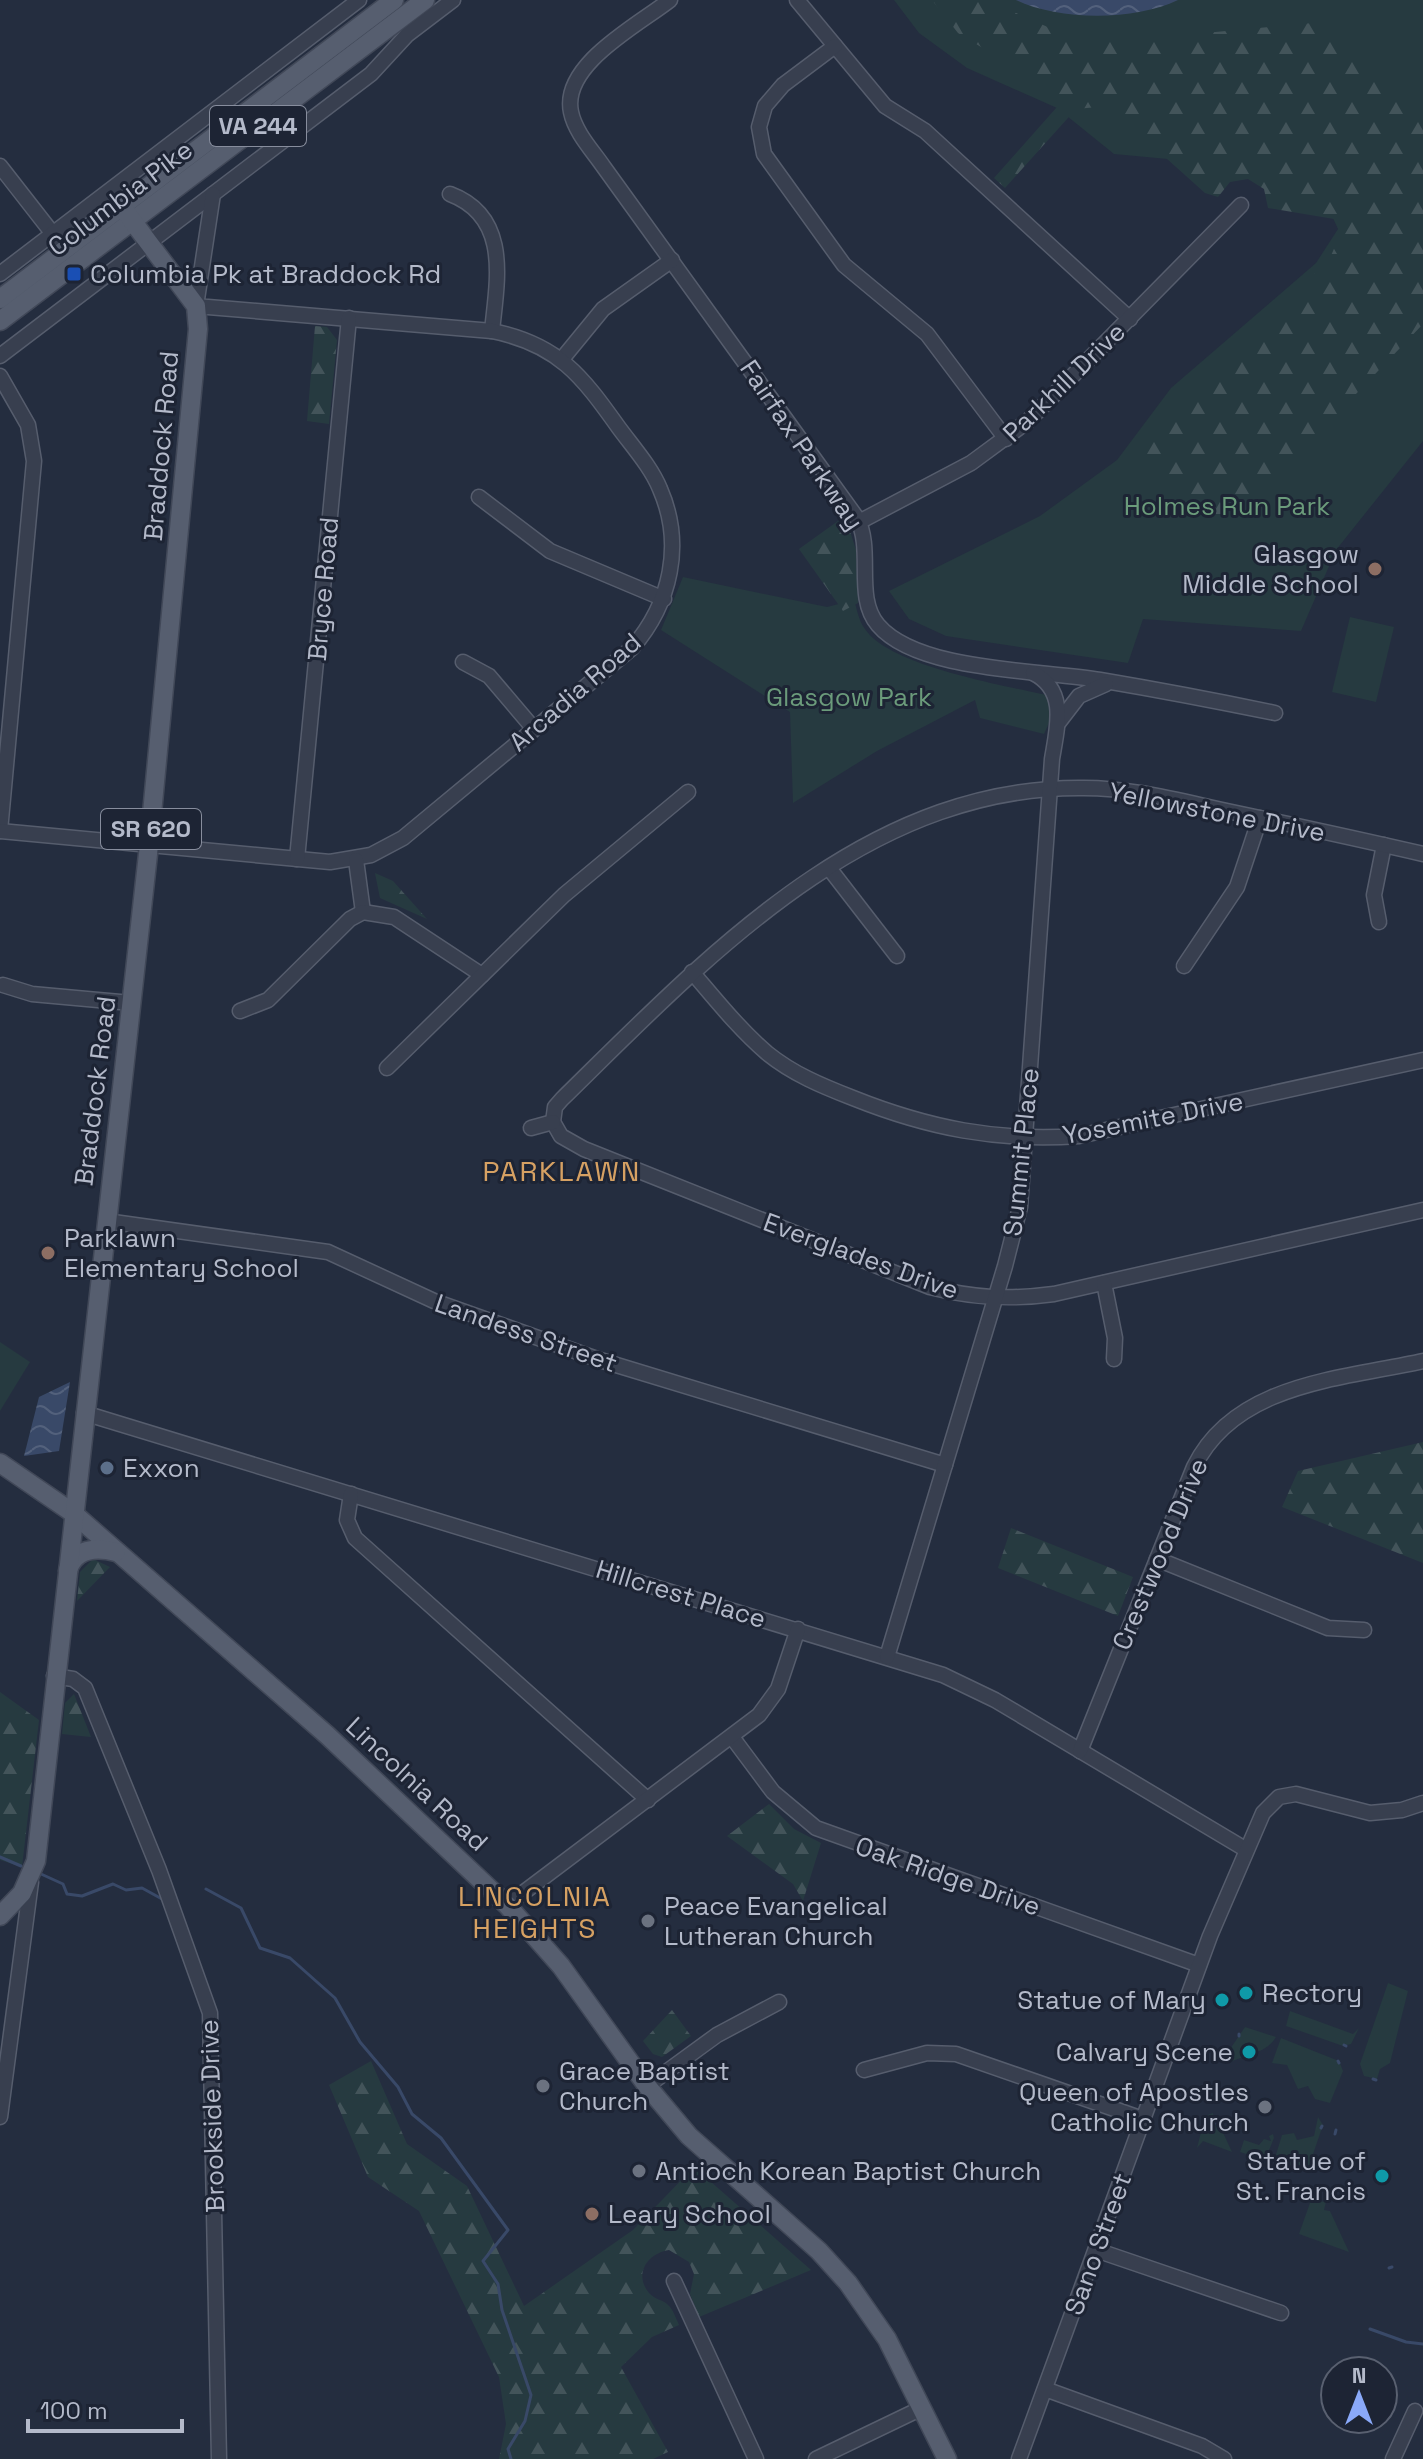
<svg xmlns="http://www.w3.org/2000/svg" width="1423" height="2459" font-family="'Space Grotesk',sans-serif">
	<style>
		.green { fill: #263a40 }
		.forest { fill: url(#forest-firs) }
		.water { fill: url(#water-waves) }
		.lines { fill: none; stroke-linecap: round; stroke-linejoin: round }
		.stream { stroke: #394968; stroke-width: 3 }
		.minor-casing { stroke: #565d6d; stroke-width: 17 }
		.major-casing { stroke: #414858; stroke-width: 21 }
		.minor { stroke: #383f4f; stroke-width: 14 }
		.major { stroke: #565e6f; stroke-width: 18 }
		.transit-dot { fill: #1a4fb4; stroke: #1d2434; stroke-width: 3 }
		.education-dot { fill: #8d6e63; stroke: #1d2434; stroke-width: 3 }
		.service-dot { fill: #5c6f8a; stroke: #1d2434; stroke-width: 3 }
		.worship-dot { fill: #6b7280; stroke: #1d2434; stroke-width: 3 }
		.culture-dot { fill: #0f9aa8; stroke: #1d2434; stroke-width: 3 }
		.labels { text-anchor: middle; stroke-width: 6; stroke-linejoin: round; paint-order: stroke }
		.shield { fill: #1d2434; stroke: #878d9d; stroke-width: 2 }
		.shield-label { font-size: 24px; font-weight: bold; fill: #b4baca }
		.street-label { font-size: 26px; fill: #b4baca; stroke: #1d2434 }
		.poi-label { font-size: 26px; fill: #b4baca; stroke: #1d2434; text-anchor: start }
		.park-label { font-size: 26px; fill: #6b9b7b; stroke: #1d2434 }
		.neighbourhood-label { font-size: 28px; letter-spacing: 2px; fill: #d6a163; stroke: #1d2434 }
	</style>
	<defs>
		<pattern id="forest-firs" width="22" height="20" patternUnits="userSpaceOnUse" patternTransform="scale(2)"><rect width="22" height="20" fill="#263a40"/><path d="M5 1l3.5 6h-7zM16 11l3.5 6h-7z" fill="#43545a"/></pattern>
		<pattern id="water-waves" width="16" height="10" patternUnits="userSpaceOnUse" patternTransform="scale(2)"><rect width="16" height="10" fill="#394968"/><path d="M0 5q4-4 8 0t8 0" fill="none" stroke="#53617c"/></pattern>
	</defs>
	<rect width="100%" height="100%" fill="#242d3f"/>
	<g class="green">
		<polygon points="894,0 1423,0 1423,441 1336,550 1301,631 1143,619 1128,663 946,636 909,619 889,591 1040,516 1117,460 1171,388 1316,263 1338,229 1327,205 1200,162 1114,154 1057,108 967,68 919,33"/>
		<path d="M683,577L827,607L854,600C857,609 859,622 865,629C891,668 1014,687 1060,698L1044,734L980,718L975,700L877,751L793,803L790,712L661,630Z"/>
		<polygon points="1350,617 1394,627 1376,702 1332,692"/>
		<polygon points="0,1342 30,1362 0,1411"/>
		<polygon points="1388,1983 1408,1991 1390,2063 1380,2069 1377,2079 1364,2076 1360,2064"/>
		<polygon points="1290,2011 1353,2034 1359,2028 1351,2044 1343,2046 1286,2026"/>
		<path d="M1245,2027L1276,2037C1267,2053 1245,2055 1230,2062L1226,2055Z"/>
		<polygon points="1281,2038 1339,2061 1343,2071 1330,2103 1315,2099 1308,2086 1298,2089 1287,2065 1272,2063"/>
		<polygon points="1213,2113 1215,2123 1219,2124 1232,2152 1203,2141 1197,2148 1205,2116"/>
		<polygon points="1318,2117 1323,2125 1308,2169 1274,2161 1282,2135 1294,2133 1297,2140 1314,2136"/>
		<polygon points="1273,2134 1274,2138 1265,2160 1240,2152 1244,2140 1259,2145 1264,2139 1271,2141 1269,2136"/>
		<polygon points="1311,2200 1326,2202 1324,2210 1330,2211 1349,2252 1299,2234"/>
	</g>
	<g class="forest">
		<polygon points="932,0 987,0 1086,44 1312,23 1423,124 1423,324 1218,538 1135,460 1330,258 1346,221 1268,208 1264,189 1248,179 1230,182 1218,197 1205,193 1108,106 1076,109 1005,188 994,178 1065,98 958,33"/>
		<polygon points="315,326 327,327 337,340 329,424 307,421"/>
		<polygon points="845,516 856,550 858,603 843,611 799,549"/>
		<polygon points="375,873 393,881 427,919 380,898"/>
		<polygon points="1423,1442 1423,1563 1282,1507 1298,1471"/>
		<polygon points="1011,1528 1133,1577 1118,1616 998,1568"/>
		<polygon points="93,1559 110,1567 77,1601 80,1572"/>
		<polygon points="0,1692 39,1720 22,1867 0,1860"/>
		<polygon points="74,1694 91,1737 62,1734 65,1703"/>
		<polygon points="769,1804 794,1829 821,1843 803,1901 793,1884 727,1836"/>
		<polygon points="672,2010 691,2036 662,2057 653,2054 643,2041"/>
		<path d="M371,2061L407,2144L467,2186L524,2306L633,2230L694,2167L811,2270L699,2317L690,2294L694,2274L689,2262L669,2250C648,2253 633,2274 649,2293C655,2300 665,2300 670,2307C674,2312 676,2319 679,2325L652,2337L621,2367L668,2452L653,2459H499L506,2424L499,2377L419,2211L368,2177L329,2085Z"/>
	</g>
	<g class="water">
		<path d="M1016,0H1178C1134,21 1060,21 1016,0Z"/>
		<polygon points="70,1382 59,1451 24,1456 39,1397"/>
	</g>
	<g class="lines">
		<g class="stream">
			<polyline points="0,1857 21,1866"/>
			<polyline points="41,1874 63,1884 67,1894 82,1896 113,1884 126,1890 142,1888 162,1899"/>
			<polyline points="206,1889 241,1908 260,1948 290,1958 335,1998 360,2042 398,2087 412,2114 441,2138 508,2230 483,2261 498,2284 502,2310 531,2395 525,2421 508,2449 511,2459"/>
			<polyline points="1239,2036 1239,2034"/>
			<polyline points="1344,2045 1346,2046"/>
			<polyline points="1338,2061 1339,2063"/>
			<polyline points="1373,2079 1376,2080"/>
			<polyline points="1216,2122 1217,2124"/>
			<polyline points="1321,2128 1322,2126"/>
			<polyline points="1335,2134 1336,2130"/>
			<polyline points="1389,2268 1392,2267"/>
			<polyline points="1370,2329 1406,2342 1423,2344"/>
		</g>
		<g class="minor-casing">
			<g id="minor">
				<path d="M670,0C638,25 561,65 571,112C575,132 592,150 603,166L857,518C874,550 854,597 878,625C918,672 1041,670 1100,680C1159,690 1217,701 1275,713"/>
				<polyline points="797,0 885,106 925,131 1130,319"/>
				<polyline points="835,46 783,85 765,106 759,127 764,154 844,265 927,334 1006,439"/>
				<polyline points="0,166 71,257"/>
				<path d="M450,194C511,217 497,281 492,331"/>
				<polyline points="0,274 359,0"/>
				<polyline points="0,356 371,74 407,35 453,0"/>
				<polyline points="562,359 603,309 672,260"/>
				<polyline points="0,376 28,425 34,461 0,831"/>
				<polyline points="479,497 550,551 664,599"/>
				<polyline points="859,522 971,463 1028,421 1241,205"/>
				<polyline points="463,662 489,676 534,729"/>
				<polyline points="1059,722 1079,696 1106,684"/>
				<path d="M0,831L330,862L371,855L403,838L632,648C671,603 684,544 660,489C651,467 633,447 619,428C582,376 558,344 492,331L196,306L213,194"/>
				<polyline points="297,859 349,318"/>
				<polyline points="356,860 363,912"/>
				<polyline points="829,868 897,956"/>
				<polyline points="1379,922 1374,895 1384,845"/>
				<polyline points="1184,966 1237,887 1260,818"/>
				<path d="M692,972C716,1000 739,1029 767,1053C793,1074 822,1086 853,1098C928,1128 998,1142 1079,1136L1423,1060"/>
				<polyline points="3,985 32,994 131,1003"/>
				<polyline points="240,1011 268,1000 350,919 363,912 394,917 482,975"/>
				<polyline points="387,1068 564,895 688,792"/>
				<path d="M553,1122L555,1107L562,1099C706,958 866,785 1084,788C1132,788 1180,801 1227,811C1293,825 1358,839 1423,854"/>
				<path d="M553,1122L561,1136L584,1149L930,1287C972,1298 1010,1300 1054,1294L1423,1210"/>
				<polyline points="531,1128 553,1122"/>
				<polyline points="106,1221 328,1252 434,1301 600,1360 945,1465"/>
				<polyline points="1104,1283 1115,1338 1114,1359"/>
				<polyline points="84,1413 943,1675 995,1700 1245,1849"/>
				<polyline points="351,1494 347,1520 355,1538 648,1800"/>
				<polyline points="1157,1559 1328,1628 1364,1630"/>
				<path d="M887,1657L1005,1266L1020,1207L1052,759C1057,728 1068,690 1033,673"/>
				<polyline points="54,1676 73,1679 85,1688 159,1870 210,2013 219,2459"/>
				<polyline points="732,1737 773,1792 816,1828 1199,1965"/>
				<path d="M1080,1751L1194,1467C1235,1383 1342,1379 1423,1361"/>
				<polyline points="507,1905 759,1715 778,1689 798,1629"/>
				<polyline points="864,2070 927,2053 956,2054 1143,2119"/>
				<polyline points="647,2086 717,2035 779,2002"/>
				<polyline points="0,2117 31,1882"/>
				<polyline points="1096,2250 1281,2313"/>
				<polyline points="674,2281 756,2459"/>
				<polyline points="1045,2389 1202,2446 1224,2459"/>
				<polyline points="816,2459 922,2408"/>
				<polyline points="1019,2459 1210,1936 1263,1813 1279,1797 1296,1794 1370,1813 1402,1810 1423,1803"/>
				<polyline points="1393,2459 1415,2411"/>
			</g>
		</g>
		<g class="major-casing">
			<g id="major">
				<polyline points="0,299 394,0"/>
				<polyline points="0,321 425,0"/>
				<polyline points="0,1463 73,1513 327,1735 507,1905 561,1966 647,2086 689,2136 819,2251 848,2283 887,2339 947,2459"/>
				<path d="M68,1570C75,1548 96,1547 116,1552"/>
				<polyline points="0,1916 22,1893 36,1861 149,845 198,329 196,306 122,207"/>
			</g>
		</g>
		<use href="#minor" class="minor"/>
		<use href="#major" class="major"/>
	</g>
	<rect class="transit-dot" x="66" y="266" width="16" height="16" rx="4"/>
	<g class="education-dot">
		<circle cx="1375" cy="569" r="8"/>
		<circle cx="48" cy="1253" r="8"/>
		<circle cx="592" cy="2214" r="8"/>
	</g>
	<circle class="service-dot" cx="107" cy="1468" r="8"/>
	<g class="worship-dot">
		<circle cx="648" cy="1921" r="8"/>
		<circle cx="543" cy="2086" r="8"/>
		<circle cx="1265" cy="2107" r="8"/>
		<circle cx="639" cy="2171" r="8"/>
	</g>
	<g class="culture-dot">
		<circle cx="1246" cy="1993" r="8"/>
		<circle cx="1222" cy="2000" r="8"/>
		<circle cx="1249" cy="2052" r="8"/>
		<circle cx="1382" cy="2176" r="8"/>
	</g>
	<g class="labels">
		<g class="shield">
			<rect x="210" y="106" width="96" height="40" rx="6"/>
			<rect x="101" y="809" width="100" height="40" rx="6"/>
		</g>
		<g class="shield-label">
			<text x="258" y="134">VA 244</text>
			<text x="151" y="837">SR 620</text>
		</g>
		<g class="street-label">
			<text transform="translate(120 198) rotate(-37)" y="9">Columbia Pike</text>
			<text transform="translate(1064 382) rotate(-44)" y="9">Parkhill Drive</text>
			<text transform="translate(802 445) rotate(56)" y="9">Fairfax Parkway</text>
			<text transform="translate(161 446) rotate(-85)" y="9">Braddock Road</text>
			<text transform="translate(323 589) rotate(-85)" y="9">Bryce Road</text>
			<text transform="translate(575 692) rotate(-41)" y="9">Arcadia Road</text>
			<text transform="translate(1217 812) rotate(11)" y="9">Yellowstone Drive</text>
			<text transform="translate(95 1091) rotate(-83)" y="9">Braddock Road</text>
			<text transform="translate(1153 1118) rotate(-11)" y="9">Yosemite Drive</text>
			<text transform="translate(1021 1152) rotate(-84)" y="9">Summit Place</text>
			<text transform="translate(861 1256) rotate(20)" y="9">Everglades Drive</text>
			<text transform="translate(526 1333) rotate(19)" y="9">Landess Street</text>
			<text transform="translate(1160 1554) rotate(-67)" y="9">Crestwood Drive</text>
			<text transform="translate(681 1594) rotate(17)" y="9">Hillcrest Place</text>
			<text transform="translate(417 1784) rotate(43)" y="9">Lincolnia Road</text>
			<text transform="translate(948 1876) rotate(19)" y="9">Oak Ridge Drive</text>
			<text transform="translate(212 2116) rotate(-92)" y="9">Brookside Drive</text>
			<text transform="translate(1098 2244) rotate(-70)" y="9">Sano Street</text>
		</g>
		<g class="poi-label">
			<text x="90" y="283">Columbia Pk at Braddock Rd</text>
			<text x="1359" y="563" text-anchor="end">Glasgow<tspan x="1359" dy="30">Middle School</tspan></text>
			<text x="64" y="1247">Parklawn<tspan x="64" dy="30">Elementary School</tspan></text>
			<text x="123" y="1477">Exxon</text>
			<text x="664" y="1915">Peace Evangelical<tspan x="664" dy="30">Lutheran Church</tspan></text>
			<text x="1262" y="2002">Rectory</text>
			<text x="1206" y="2009" text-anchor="end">Statue of Mary</text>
			<text x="1233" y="2061" text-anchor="end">Calvary Scene</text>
			<text x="559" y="2080">Grace Baptist<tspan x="559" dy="30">Church</tspan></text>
			<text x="1249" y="2101" text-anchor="end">Queen of Apostles<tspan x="1249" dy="30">Catholic Church</tspan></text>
			<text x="1366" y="2170" text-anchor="end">Statue of<tspan x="1366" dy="30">St. Francis</tspan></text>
			<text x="655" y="2180">Antioch Korean Baptist Church</text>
			<text x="608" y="2223">Leary School</text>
		</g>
		<g class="park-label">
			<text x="1227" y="515">Holmes Run Park</text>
			<text x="849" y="706">Glasgow Park</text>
		</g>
		<g class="neighbourhood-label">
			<text x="562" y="1181">PARKLAWN</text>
			<text x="535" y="1906">LINCOLNIA<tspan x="535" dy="32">HEIGHTS</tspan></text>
		</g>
	</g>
	<g transform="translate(1359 2395)"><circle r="38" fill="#1d2434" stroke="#596070" stroke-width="2"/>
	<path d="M0-6L14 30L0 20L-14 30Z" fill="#8aa9f9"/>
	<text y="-12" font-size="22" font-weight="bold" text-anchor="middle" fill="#b4baca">N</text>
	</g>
	<path d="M28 2419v12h154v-12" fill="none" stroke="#b4baca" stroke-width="4"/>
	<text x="40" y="2419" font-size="24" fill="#b4baca" stroke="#1d2434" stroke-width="6" paint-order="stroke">100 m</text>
</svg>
